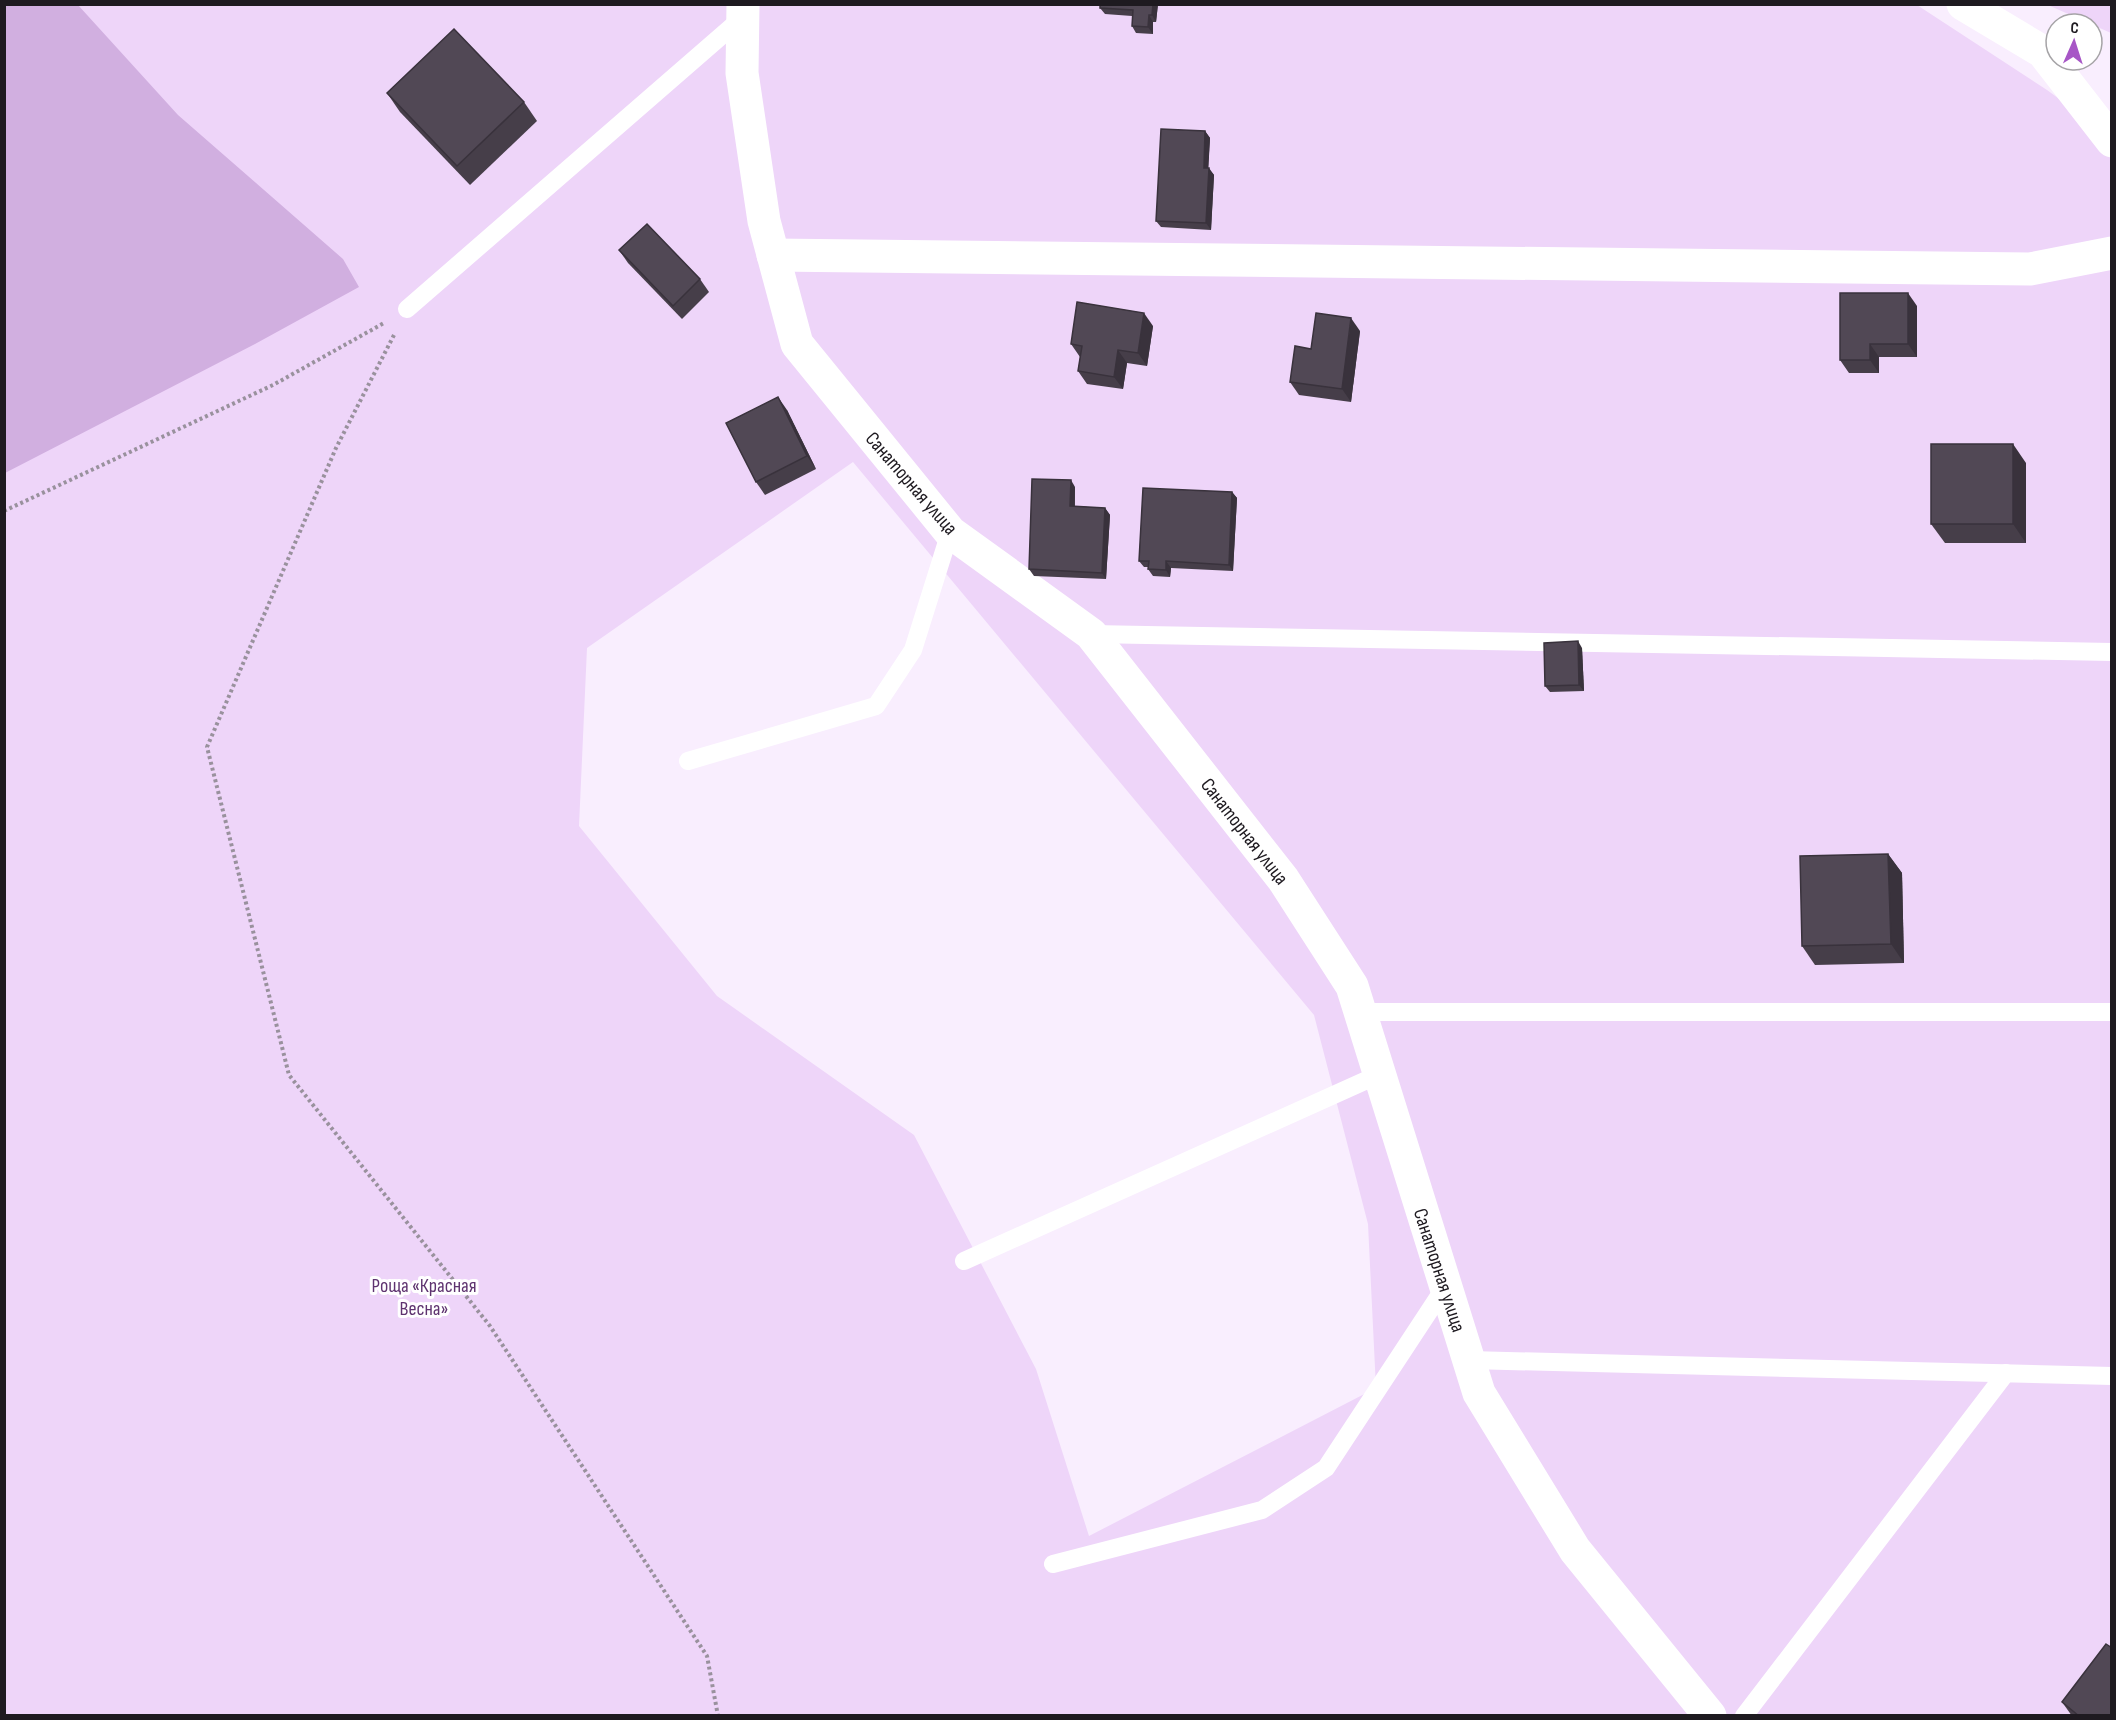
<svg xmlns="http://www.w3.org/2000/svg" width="2116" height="1720" font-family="'Sofia Sans Condensed',sans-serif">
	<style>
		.green { fill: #eed5f9; fill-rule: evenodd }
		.water { fill: #d1afe0 }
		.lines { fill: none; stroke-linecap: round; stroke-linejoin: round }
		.path { stroke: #99919d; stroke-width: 4; stroke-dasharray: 3 3; stroke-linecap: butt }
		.lane { stroke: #fff; stroke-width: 18 }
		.street { stroke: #fff; stroke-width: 33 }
		.wall { fill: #463e49 }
		.shaded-wall { fill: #39323c }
		.building { fill: #514855; stroke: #39323c; stroke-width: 1.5 }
		.labels { text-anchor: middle; stroke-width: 6; stroke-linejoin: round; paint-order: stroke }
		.street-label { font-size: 20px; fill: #1e1a20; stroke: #fff }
		.park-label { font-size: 20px; fill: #5f3470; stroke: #fff }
	</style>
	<rect width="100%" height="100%" fill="#f9eefe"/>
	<g class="green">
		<path d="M5,5H1917L2047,90L2111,137V1715L5,1716ZM853,462L1314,1015L1368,1224L1376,1388L1089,1536L1036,1369L914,1135L717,996L579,826L587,648Z"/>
		<polygon points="2048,5 2111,5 2111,33"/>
	</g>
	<polygon class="water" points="5,4 78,5 178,115 343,259 359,287 255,344 5,473"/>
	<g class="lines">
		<g class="path">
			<polyline points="394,335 336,448 207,747 289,1075 490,1326 707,1656 718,1716"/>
			<polyline points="4,511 273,385 384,323"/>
		</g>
		<g class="lane">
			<polyline points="407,309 743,17"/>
			<polyline points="1091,634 2112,652"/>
			<polyline points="688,761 876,706 913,650 950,532"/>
			<polyline points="1359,1012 2112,1012"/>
			<polyline points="964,1261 1378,1075"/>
			<polyline points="1469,1360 2112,1376"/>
			<polyline points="1053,1564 1262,1510 1326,1468 1445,1287"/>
			<polyline points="1744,1716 2006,1373"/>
		</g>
		<g class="street">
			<polyline points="743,4 742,73 764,221 797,344 950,532 1091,634 1283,879 1352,986 1479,1393 1575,1550 1710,1716"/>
			<polyline points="1963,4 2043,52 2112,141"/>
			<polyline points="773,255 2030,269 2112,253"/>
		</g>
	</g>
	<g class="wall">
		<polygon points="1158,4 1156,22 1153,22 1153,34 1136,33 1132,26 1132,16 1105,14 1100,8"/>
		<polygon points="387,93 524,102 537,121 470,185 400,112"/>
		<polygon points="1205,131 1210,138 1208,168 1214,175 1211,230 1161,227 1156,221"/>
		<polygon points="619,250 700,279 709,292 682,319 628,263"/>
		<polygon points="1917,306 1917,357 1879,357 1879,373 1849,373 1840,360"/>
		<polygon points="1153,326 1147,366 1127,363 1123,389 1087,384 1078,371 1080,357 1071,344"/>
		<polygon points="1360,331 1351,402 1299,395 1290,382"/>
		<polygon points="787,410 816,469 765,495 756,482"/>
		<polygon points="2026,463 2026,543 1945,543 1931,524"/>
		<polygon points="1075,487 1075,506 1105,508 1110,515 1106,579 1034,576 1029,569"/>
		<polygon points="1232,492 1237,498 1233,571 1171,568 1170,577 1153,576 1148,569 1149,567 1144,567 1139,561"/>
		<polygon points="1582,648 1584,691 1550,692 1545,686"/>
		<polygon points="1888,854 1902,873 1904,963 1815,965 1802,946"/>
		<polygon points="2062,1702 2112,1716 2072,1716"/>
	</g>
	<g class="shaded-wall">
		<polygon points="1153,4 1158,4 1156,22 1152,15"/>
		<polygon points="1149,15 1153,22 1153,34 1148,27"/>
		<polygon points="1205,131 1210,138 1208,175 1204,168"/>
		<polygon points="1209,168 1214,175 1211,230 1206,223"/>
		<polygon points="1908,293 1917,306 1917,357 1908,344"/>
		<polygon points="1144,313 1153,326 1147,366 1138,353"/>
		<polygon points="1351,318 1360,331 1351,402 1342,389"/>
		<polygon points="1870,344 1879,357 1879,373 1870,360"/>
		<polygon points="1118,350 1127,363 1123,389 1114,377"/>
		<polygon points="778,397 787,410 816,469 807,456"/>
		<polygon points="2013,444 2026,463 2026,543 2013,524"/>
		<polygon points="1071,480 1075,487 1074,512 1070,506"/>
		<polygon points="1232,492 1237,498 1233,571 1229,565"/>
		<polygon points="1105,508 1110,515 1106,579 1102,573"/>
		<polygon points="1166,561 1171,568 1170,577 1166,570"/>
		<polygon points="1578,641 1582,648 1584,691 1579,685"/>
		<polygon points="1888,854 1902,873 1904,963 1891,944"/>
	</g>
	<g class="building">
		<polygon points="1100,4 1153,4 1152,15 1149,15 1148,27 1132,26 1133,10 1100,8"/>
		<polygon points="454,29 524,102 457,166 387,93"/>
		<polygon points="1161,129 1205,131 1204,168 1209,168 1206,223 1156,221"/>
		<polygon points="647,224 700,279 673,306 619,250"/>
		<polygon points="1840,293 1908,293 1908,344 1870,344 1870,360 1840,360"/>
		<polygon points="1077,302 1144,313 1138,353 1118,350 1114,377 1078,371 1082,346 1071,344"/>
		<polygon points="1316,313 1351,318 1342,389 1290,382 1295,346 1311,349"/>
		<polygon points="778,397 807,456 756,482 726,423"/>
		<rect x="1931" y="444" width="82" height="80"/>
		<polygon points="1032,479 1071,480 1070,506 1105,508 1102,573 1029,569"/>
		<polygon points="1143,488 1232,492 1229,565 1166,561 1166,570 1148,569 1149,561 1139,561"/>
		<polygon points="1578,641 1579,685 1545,686 1544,643"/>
		<polygon points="1888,854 1891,944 1802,946 1800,856"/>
		<polygon points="2106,1644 2112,1648 2112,1716 2079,1716 2062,1702"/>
	</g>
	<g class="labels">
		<g class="street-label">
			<text transform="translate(912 483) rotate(49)" y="7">Санаторная улица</text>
			<text transform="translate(1245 831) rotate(52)" y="7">Санаторная улица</text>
			<text transform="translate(1440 1270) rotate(72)" y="7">Санаторная улица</text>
		</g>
		<g class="park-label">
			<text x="424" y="1292">Роща «Красная<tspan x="424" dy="23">Весна»</tspan></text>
		</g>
	</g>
	<rect width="2116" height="1720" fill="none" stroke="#1e1a20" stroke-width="12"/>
	<g transform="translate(2074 42) rotate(3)"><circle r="28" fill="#ffffff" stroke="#a5a3a6" stroke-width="1.5"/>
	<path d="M0-4.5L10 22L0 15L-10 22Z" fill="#a756c6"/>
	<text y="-9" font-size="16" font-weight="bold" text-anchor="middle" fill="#1e1a20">С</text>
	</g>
</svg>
